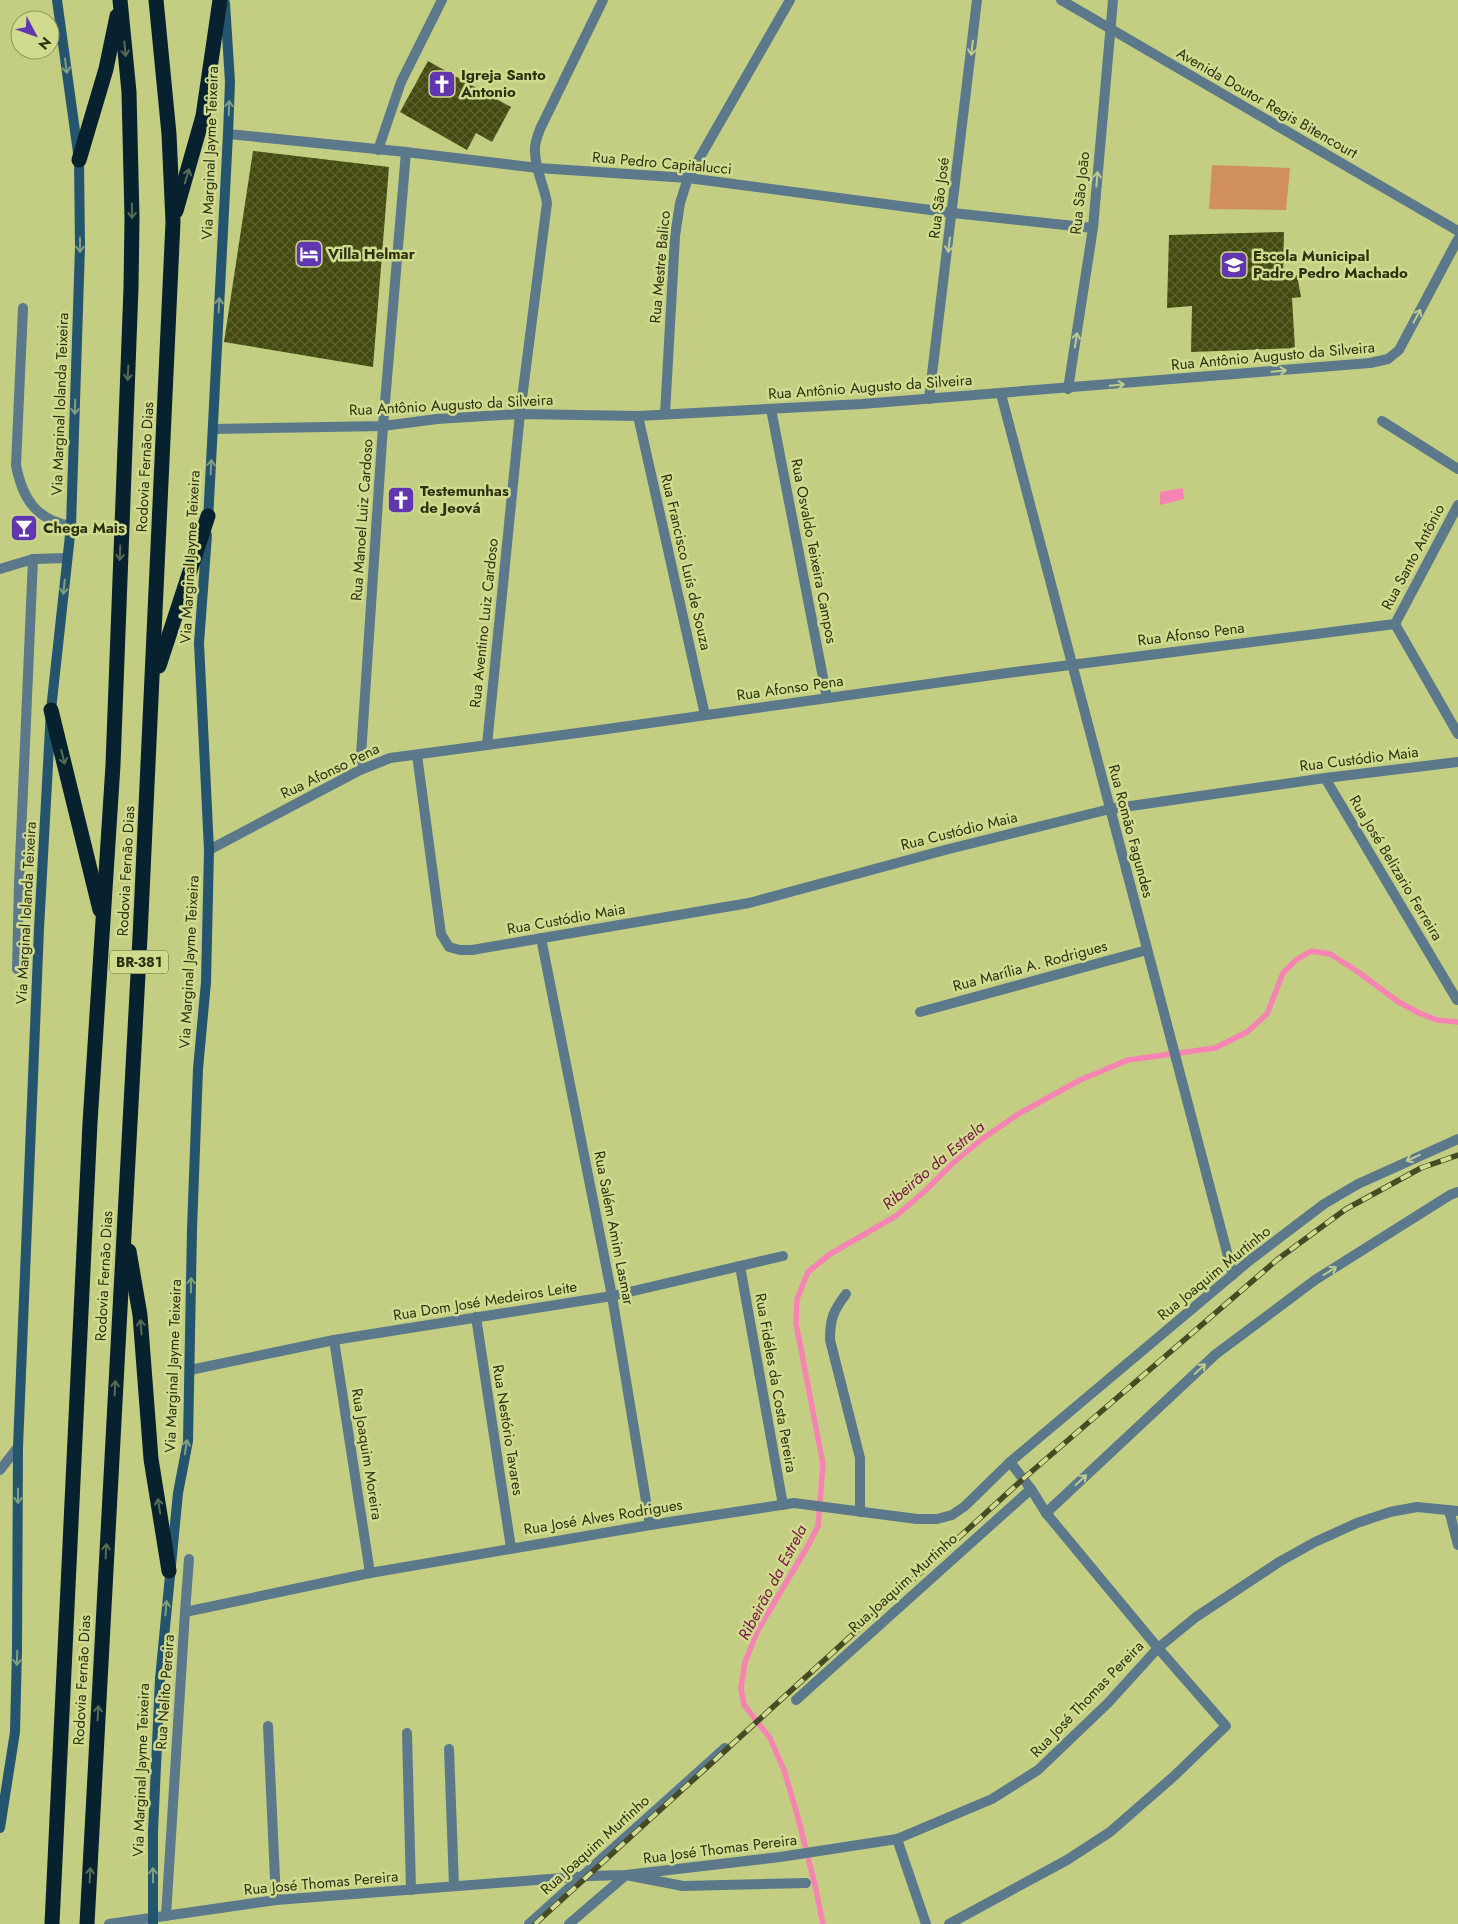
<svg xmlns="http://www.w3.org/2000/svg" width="1458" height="1924" font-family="Jost,sans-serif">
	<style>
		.pitch { fill: #d18e5e }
		.water { fill: #f684b3 }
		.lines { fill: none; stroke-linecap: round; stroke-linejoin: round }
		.stream { stroke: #f684b3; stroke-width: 5.5 }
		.building { fill: url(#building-cross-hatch) }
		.service { stroke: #5b798b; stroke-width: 10 }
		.minor { stroke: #5b798b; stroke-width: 10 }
		.tertiary { stroke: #5b798b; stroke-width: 10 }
		.secondary { stroke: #24546e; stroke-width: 10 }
		.motorway { stroke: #08212e; stroke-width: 15 }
		.rail-casing { stroke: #474b24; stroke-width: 5.5 }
		.rail { stroke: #d0db8e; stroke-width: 4; stroke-dasharray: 11; stroke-linecap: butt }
		.oneway { stroke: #becc8e }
		.oneway2 { stroke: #586b54 }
		.oneway3 { stroke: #839e80 }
		.labels { text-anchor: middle; stroke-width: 5; stroke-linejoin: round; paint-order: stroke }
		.shield { fill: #d0db8e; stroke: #5e6336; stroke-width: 1 }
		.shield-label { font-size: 14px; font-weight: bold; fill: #2d3011 }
		.poi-label { font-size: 15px; font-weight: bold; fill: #2d3011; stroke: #d0db8e; text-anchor: start }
		.street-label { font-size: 15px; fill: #2d3011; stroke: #d0db8e }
		.water-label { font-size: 16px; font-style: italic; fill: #781247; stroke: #d0db8e }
	</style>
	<defs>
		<pattern id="building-cross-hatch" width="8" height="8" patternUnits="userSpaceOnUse" patternTransform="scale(1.25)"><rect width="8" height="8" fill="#444a0f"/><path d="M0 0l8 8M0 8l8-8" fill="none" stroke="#5d6231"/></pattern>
	</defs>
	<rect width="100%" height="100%" fill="#c3ce82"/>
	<polygon class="pitch" points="1212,165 1290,168 1286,210 1209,209"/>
	<polygon class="water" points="1183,488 1184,499 1160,505 1160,492"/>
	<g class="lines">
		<polyline class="stream" points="823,1924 815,1885 797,1814 784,1770 770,1738 744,1705 741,1688 745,1662 758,1630 809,1544 818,1526 823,1464 796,1323 797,1299 808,1272 830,1254 896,1216 926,1190 954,1162 982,1139 1020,1113 1080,1080 1128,1060 1215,1048 1247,1032 1267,1014 1283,973 1296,960 1311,951 1330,954 1357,971 1397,1001 1419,1013 1437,1020 1458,1022"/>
	</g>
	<g class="building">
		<polygon points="428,61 511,107 492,142 476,133 467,150 400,112"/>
		<polygon points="253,151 389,167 373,367 224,342"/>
		<polygon points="1284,232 1283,276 1297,275 1301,297 1292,298 1295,348 1191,352 1192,306 1167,308 1169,235"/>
	</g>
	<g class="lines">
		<g class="service">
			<path d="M23,308L16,465C22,498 36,520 71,526"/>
			<polyline points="1382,421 1458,469"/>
			<polyline points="1449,1510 1458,1545"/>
		</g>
		<g class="minor">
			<polyline points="228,134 406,152 538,168 688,178 953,213 1093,228"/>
			<polyline points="378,150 401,82 442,0"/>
			<polyline points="1068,389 1093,228 1113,0"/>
			<polyline points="1001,394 1233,1275"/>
			<polyline points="929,399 977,0"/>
			<polyline points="771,409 827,698"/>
			<polyline points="665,414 675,236 680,203 688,178 790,0"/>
			<polyline points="638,416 705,715"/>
			<polyline points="0,569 33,559 67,558"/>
			<polyline points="1395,624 1458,505"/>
			<polyline points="1395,624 1458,734"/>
			<path d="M487,745L520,414L547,203C544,185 534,167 535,148C535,142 538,135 540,129L603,0"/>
			<polyline points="417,755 441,934 449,947 460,950 472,950 749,903 945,850 1110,809 1325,778 1458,762"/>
			<polyline points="360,770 383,426 406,152"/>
			<polyline points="1325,778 1457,1000"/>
			<polyline points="209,850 360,770 390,758 600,730 1007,673 1395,624"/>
			<polyline points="541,938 612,1296 650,1525"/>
			<polyline points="17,969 19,883 33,559"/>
			<polyline points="920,1012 1147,950"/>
			<polyline points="740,1266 783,1505"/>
			<path d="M846,1294C833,1311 830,1319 830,1340L860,1458V1512"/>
			<polyline points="476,1317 511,1548"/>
			<polyline points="334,1340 370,1573"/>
			<polyline points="190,1370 334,1340 612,1296 783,1256"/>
			<polyline points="0,1470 18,1447"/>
			<polyline points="1046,1513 1216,1354 1315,1280 1450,1195 1458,1192"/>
			<polyline points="185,1612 189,1559"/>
			<polyline points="796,1700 1031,1489"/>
			<polyline points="268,1726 276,1900"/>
			<polyline points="407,1733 411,1890"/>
			<polyline points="449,1749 454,1886"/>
			<polyline points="897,1839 926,1924"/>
			<polyline points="529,1924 725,1748"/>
			<polyline points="569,1924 626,1875 683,1886 806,1883"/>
			<polyline points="949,1924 1067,1860 1110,1832 1173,1777 1226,1726 1158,1648 1046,1513 1031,1489 1010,1462"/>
		</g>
		<g class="tertiary">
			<polyline points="1061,0 1458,231"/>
			<polyline points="213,429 383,426 437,419 520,414 638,416 862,404 1370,363 1388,359 1399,350 1458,239"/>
			<polyline points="166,1916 185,1612 370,1573 650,1525 794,1503 917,1519 937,1519 952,1515 965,1506 1010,1462 1249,1261 1324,1204 1358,1184 1458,1139"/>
			<polyline points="109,1924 276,1900 588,1876 626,1875 780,1857 897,1839 992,1799 1038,1770 1108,1703 1158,1648 1196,1617 1279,1562 1315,1542 1357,1523 1390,1512 1417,1507 1458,1511"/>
		</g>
		<g class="secondary">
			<polyline points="208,521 228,134 230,82 225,3"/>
			<polyline points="0,1828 15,1732 17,1650 18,1447 39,929 51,710 71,526 80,247 79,160 57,0"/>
			<polyline points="153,1924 153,1831 160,1679 178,1493 188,1441 192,1229 198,1069 206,982 209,850 199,643 207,535"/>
		</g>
		<g class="motorway">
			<polyline points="79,160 106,69 117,16"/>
			<polyline points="176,211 203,116 220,0"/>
			<polyline points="159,666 208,516"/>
			<polyline points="51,710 100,910"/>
			<polyline points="129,1251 140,1315 151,1459 169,1571"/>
			<polyline points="52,1924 90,1123 113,765 131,288 132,218 129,92 120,0"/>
			<polyline points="87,1924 140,937 173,222 169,134 156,0"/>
		</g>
		<g class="rail-casing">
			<polyline id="rail" points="535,1924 1023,1479 1278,1259 1346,1209 1421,1168 1458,1155"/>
		</g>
		<use href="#rail" class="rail"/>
	</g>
	<defs><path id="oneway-shaft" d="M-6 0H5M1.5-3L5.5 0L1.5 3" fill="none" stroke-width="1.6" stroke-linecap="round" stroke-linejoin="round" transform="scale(1.25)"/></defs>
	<g class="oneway">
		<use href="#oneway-shaft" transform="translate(972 48) rotate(97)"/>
		<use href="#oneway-shaft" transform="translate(1097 179) rotate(-85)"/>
		<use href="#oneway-shaft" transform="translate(949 245) rotate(97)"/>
		<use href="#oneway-shaft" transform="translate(1417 316) rotate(-62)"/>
		<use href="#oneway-shaft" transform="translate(1076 340) rotate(-81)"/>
		<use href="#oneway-shaft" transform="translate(1279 371) rotate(-5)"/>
		<use href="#oneway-shaft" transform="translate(1117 385) rotate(-5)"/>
		<use href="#oneway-shaft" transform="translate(1413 1158) rotate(156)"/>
		<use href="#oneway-shaft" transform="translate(1330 1271) rotate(-32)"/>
		<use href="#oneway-shaft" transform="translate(1200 1369) rotate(-43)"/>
		<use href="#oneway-shaft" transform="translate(1081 1480) rotate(-43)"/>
	</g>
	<g class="oneway2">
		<use href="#oneway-shaft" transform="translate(125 49) rotate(85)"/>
		<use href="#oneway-shaft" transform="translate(187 176) rotate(-73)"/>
		<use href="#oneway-shaft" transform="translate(132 211) rotate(89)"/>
		<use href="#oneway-shaft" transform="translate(128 373) rotate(93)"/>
		<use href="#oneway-shaft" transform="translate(120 553) rotate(92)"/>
		<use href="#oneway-shaft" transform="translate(63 757) rotate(76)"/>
		<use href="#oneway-shaft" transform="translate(141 1327) rotate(-94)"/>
		<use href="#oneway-shaft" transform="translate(115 1388) rotate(-87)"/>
		<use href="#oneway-shaft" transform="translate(159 1506) rotate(-99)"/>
		<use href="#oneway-shaft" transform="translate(106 1551) rotate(-87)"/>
		<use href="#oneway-shaft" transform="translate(98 1713) rotate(-87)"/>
		<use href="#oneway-shaft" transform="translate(90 1875) rotate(-87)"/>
	</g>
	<g class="oneway3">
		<use href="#oneway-shaft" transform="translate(66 66) rotate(82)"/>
		<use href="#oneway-shaft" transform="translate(229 108) rotate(-88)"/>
		<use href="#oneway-shaft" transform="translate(80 245) rotate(90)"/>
		<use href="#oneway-shaft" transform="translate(219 305) rotate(-87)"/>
		<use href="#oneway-shaft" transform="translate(75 407) rotate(92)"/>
		<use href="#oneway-shaft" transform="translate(211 467) rotate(-87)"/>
		<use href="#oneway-shaft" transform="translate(64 587) rotate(96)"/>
		<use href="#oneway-shaft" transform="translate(191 1285) rotate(-89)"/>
		<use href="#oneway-shaft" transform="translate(186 1447) rotate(-81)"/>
		<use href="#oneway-shaft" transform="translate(18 1496) rotate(90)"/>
		<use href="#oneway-shaft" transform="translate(166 1608) rotate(-85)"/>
		<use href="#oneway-shaft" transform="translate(17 1658) rotate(92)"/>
		<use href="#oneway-shaft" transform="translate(153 1875) rotate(-91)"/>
	</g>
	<defs>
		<g id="church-square" transform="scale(1.4375)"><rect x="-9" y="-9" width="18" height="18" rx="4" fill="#6236ae" stroke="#d0db8e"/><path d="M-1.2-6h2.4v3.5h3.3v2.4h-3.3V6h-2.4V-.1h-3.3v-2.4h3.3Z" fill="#fff"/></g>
		<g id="hotel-square" transform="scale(1.4375)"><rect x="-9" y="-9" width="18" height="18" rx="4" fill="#6236ae" stroke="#d0db8e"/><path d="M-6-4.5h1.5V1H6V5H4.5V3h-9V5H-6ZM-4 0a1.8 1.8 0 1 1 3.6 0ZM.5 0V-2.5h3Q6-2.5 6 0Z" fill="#fff"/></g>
		<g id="school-square" transform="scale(1.4375)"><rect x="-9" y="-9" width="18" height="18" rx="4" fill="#6236ae" stroke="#d0db8e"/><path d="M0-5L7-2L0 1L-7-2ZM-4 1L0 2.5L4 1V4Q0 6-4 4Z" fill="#fff"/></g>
		<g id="bar-square" transform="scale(1.4375)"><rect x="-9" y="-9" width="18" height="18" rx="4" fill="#6236ae" stroke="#d0db8e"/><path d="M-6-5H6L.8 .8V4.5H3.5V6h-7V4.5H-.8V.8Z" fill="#fff"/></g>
	</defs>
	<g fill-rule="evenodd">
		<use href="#church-square" x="442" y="84"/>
		<use href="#hotel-square" x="309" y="254"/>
		<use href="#school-square" x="1234" y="265"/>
		<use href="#church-square" x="401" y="500"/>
		<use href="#bar-square" x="24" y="528"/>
	</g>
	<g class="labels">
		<rect class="shield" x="110" y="950.5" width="58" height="23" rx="4"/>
		<g class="shield-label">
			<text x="139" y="967">BR-381</text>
		</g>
		<g class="poi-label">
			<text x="461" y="80">Igreja Santo<tspan x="461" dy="17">Antonio</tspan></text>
			<text x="328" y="259">Villa Helmar</text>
			<text x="1253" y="261">Escola Municipal<tspan x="1253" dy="17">Padre Pedro Machado</tspan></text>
			<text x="420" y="496">Testemunhas<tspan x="420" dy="17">de Jeová</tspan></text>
			<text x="43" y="533">Chega Mais</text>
		</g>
		<g class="street-label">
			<text transform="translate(1267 103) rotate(30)" y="5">Avenida Doutor Regis Bitencourt</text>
			<text transform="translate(210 153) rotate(-88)" y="5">Via Marginal Jayme Teixeira</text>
			<text transform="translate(662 163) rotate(5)" y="5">Rua Pedro Capitalucci</text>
			<text transform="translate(1080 193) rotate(-84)" y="5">Rua São João</text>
			<text transform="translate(939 198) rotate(-83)" y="5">Rua São José</text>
			<text transform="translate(660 267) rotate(-85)" y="5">Rua Mestre Balico</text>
			<text transform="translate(1273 356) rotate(-5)" y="5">Rua Antônio Augusto da Silveira</text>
			<text transform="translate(870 387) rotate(-4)" y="5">Rua Antônio Augusto da Silveira</text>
			<text transform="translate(60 404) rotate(-88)" y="5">Via Marginal Iolanda Teixeira</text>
			<text transform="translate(451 405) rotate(-3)" y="5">Rua Antônio Augusto da Silveira</text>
			<text transform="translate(145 467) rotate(-87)" y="5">Rodovia Fernão Dias</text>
			<text transform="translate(362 520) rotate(-86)" y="5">Rua Manoel Luiz Cardoso</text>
			<text transform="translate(814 551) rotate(79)" y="5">Rua Osvaldo Teixeira Campos</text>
			<text transform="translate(190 557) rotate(-87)" y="5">Via Marginal Jayme Teixeira</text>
			<text transform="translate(1413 557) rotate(-62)" y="5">Rua Santo Antônio</text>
			<text transform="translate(686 562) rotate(77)" y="5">Rua Francisco Luís de Souza</text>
			<text transform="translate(484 623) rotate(-84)" y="5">Rua Aventino Luiz Cardoso</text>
			<text transform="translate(1191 634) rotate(-7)" y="5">Rua Afonso Pena</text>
			<text transform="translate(790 688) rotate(-8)" y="5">Rua Afonso Pena</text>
			<text transform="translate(1359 759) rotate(-7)" y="5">Rua Custódio Maia</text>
			<text transform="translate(330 771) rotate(-26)" y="5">Rua Afonso Pena</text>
			<text transform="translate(959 831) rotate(-14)" y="5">Rua Custódio Maia</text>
			<text transform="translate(1131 831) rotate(75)" y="5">Rua Romão Fagundes</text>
			<text transform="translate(1396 868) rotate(59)" y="5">Rua José Belizario Ferreira</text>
			<text transform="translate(126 871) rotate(-87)" y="5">Rodovia Fernão Dias</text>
			<text transform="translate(26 913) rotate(-87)" y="5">Via Marginal Iolanda Teixeira</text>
			<text transform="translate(566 919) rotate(-10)" y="5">Rua Custódio Maia</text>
			<text transform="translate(189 962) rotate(-87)" y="5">Via Marginal Jayme Teixeira</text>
			<text transform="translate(1030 966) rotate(-15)" y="5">Rua Marília A. Rodrigues</text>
			<text transform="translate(614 1228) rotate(79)" y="5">Rua Salém Amim Lasmar</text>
			<text transform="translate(1214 1273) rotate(-39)" y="5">Rua Joaquim Murtinho</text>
			<text transform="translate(104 1276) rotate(-87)" y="5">Rodovia Fernão Dias</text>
			<text transform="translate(485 1301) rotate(-9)" y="5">Rua Dom José Medeiros Leite</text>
			<text transform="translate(173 1366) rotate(-88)" y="5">Via Marginal Jayme Teixeira</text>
			<text transform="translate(776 1383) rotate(80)" y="5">Rua Fidéles da Costa Pereira</text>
			<text transform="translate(508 1430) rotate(81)" y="5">Rua Nestório Tavares</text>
			<text transform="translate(367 1454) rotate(81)" y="5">Rua Joaquim Moreira</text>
			<text transform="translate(603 1517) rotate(-9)" y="5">Rua José Alves Rodrigues</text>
			<text transform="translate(903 1583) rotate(-42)" y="5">Rua Joaquim Murtinho</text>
			<text transform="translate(82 1680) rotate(-87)" y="5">Rodovia Fernão Dias</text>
			<text transform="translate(165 1692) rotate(-86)" y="5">Rua Nelito Pereira</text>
			<text transform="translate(1087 1699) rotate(-46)" y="5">Rua José Thomas Pereira</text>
			<text transform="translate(141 1770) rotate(-88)" y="5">Via Marginal Jayme Teixeira</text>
			<text transform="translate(595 1845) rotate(-42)" y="5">Rua Joaquim Murtinho</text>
			<text transform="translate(720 1849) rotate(-7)" y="5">Rua José Thomas Pereira</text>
			<text transform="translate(321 1883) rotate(-5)" y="5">Rua José Thomas Pereira</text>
		</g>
		<g class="water-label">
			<text transform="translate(933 1165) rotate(-40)" y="6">Ribeirão da Estrela</text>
			<text transform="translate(772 1582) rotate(-62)" y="6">Ribeirão da Estrela</text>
		</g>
	</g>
	<g transform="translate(35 35) rotate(131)"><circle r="24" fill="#d0db8e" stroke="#8f975c"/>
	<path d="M0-4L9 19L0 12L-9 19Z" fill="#6236ae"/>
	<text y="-8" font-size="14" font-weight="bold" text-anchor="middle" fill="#2d3011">N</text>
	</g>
</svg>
